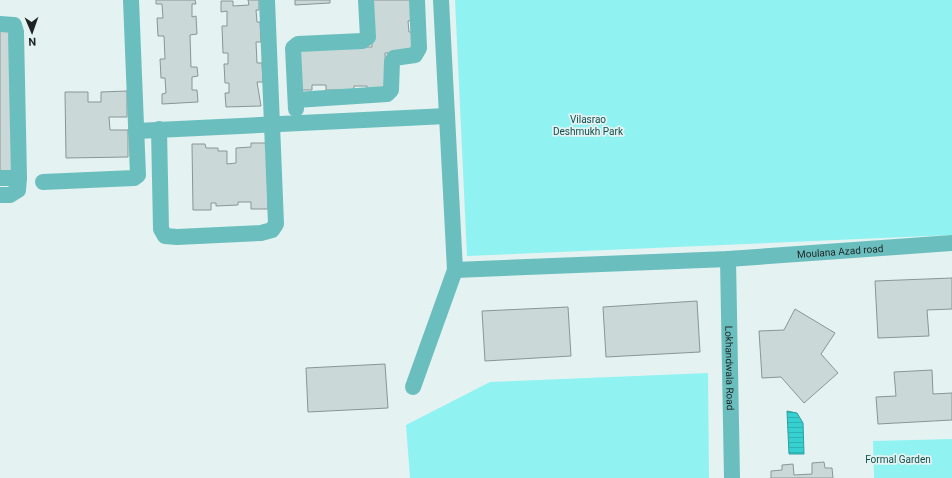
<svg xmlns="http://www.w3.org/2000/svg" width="952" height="478" font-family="Roboto,sans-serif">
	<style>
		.green { fill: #90f3f2 }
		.water { fill: url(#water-rules); stroke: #2e9d9c }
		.building { fill: #cad8d7; stroke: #899695 }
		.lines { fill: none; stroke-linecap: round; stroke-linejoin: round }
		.minor { stroke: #6abfbe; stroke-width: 16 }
		.labels { text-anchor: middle; stroke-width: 3.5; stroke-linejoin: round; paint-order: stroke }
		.park-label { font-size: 10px; fill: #0e4f4e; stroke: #e5f2f2 }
		.street-label { font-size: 10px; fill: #1e2323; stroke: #e5f2f2 }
	</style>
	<defs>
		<pattern id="water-rules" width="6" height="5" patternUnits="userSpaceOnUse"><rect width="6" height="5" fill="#35d1d0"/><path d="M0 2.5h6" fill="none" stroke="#2eb3b2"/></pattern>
	</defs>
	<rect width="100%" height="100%" fill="#e5f2f2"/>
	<g class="green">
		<polygon points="455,0 952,0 952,235 467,256"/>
		<polygon points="708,373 709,478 410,478 406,425 490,382"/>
		<polygon points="952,439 952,478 874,478 873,441"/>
	</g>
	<polygon class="water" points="787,411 797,413 803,423 804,454 789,454"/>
	<g class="building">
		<polygon points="156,0 195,0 196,4 192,4 192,17 196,16 197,34 190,35 191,67 197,67 198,76 192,77 192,90 197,90 198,102 162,104 162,94 166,93 165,78 161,78 160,59 165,59 164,36 158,36 157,18 163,18 162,4 156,4"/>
		<polygon points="248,0 259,0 259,10 256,10 257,22 260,22 261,42 256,42 257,63 262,63 263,82 257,82 261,106 226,107 225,93 229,93 229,83 225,83 224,64 228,64 228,53 223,53 222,26 227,26 227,11 221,12 221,1 233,1 233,6 249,5"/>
		<polygon points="295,0 330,0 330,3 295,5"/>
		<polygon points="370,0 411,0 412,20 408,21 409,32 414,32 415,49 403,53 385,53 386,90 367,90 367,86 354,86 354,90 326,90 326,85 312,85 312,90 300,90 300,47 372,47"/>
		<polygon points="0,28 12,28 13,172 0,172"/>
		<polygon points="127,91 127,117 109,117 110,130 128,130 128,157 66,158 65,92 88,92 88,102 101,102 101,92"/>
		<polygon points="251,143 267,143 268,209 251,209 251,202 238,202 238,205 216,206 216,203 211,203 211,210 193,210 192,144 205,144 206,148 218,148 218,151 227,151 227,164 236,163 236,148 251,147"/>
		<polygon points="952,278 952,309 927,310 929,336 878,338 875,281"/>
		<polygon points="697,301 700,352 606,357 603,307"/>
		<polygon points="568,307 571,356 485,361 482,311"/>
		<polygon points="795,309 835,333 821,354 838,373 804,403 781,377 762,378 759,331 784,330"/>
		<polygon points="385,364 388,408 308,412 306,368"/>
		<polygon points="932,370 933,394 952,393 952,420 878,424 876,397 896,396 894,372"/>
		<polygon points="824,462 825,468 832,468 833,478 771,478 771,471 782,470 782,465 793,464 794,475 812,474 812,463"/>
	</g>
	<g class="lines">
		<g class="minor">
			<path id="s1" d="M441,0L455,270L728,259L952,243"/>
			<polyline points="0,24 14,25 16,32 19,178 18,190 10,195 0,195"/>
			<polyline points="296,100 387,94 391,90 392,62 394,58 415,55 419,48 417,0"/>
			<polyline points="296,109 293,48 298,44 362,41 368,37 366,0"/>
			<polyline points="159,129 161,229 165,236 177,237 261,233 272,230 276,224 267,0"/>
			<polyline points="136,131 447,116"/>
			<polyline points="0,178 19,178"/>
			<polyline points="43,182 134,178 138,175 131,0"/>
			<path id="s2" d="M728,259L732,478"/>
			<polyline points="413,387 455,270"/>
		</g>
	</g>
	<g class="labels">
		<g class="park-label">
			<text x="588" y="123">Vilasrao<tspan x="588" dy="12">Deshmukh Park</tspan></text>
			<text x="898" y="463">Formal Garden</text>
		</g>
		<g class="street-label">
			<text dy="4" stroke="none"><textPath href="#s1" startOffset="656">Moulana Azad road</textPath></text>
			<text dy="4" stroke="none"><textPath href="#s2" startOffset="109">Lokhandwala Road</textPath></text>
		</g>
	</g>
	<g transform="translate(32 32) rotate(178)" stroke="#e5f2f2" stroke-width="3" paint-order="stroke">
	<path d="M0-3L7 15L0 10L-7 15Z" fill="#1e2323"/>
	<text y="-6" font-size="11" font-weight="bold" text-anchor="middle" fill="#1e2323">N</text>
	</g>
</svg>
